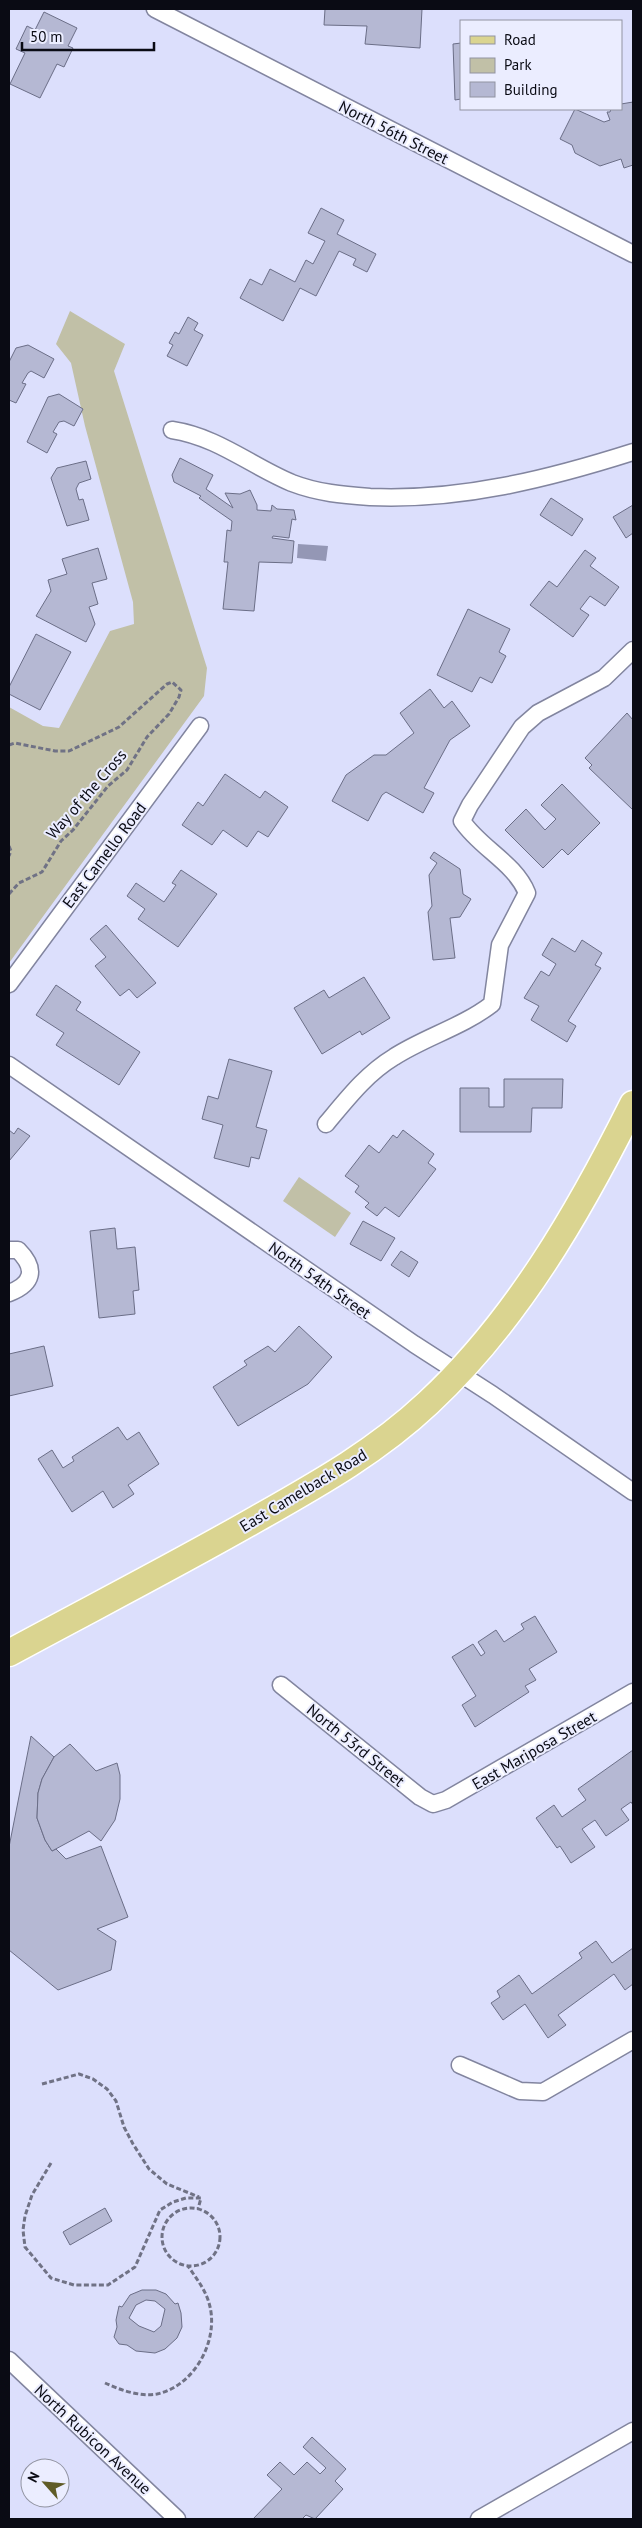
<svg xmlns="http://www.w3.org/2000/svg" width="642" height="2528" font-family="'PT Sans',sans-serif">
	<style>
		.green { fill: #c1c0a7 }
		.water { fill: #9497b5 }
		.building { fill: #b5b8d3; stroke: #6b6e87; fill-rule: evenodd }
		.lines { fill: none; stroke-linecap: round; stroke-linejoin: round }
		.street-casing { stroke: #82859f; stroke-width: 19 }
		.primary-casing { stroke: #fff; stroke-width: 29 }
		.path { stroke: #707285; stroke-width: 3; stroke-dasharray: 5 2.5; stroke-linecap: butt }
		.street { stroke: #fff; stroke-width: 16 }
		.primary { stroke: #dad490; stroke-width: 26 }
		.labels { text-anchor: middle; stroke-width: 4; stroke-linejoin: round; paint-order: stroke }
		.street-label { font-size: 16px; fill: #0a0b14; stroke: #ebedff }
	</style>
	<rect width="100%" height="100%" fill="#dcdffc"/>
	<g class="green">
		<polygon points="70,311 125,344 114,371 207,668 204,696 9,963 9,707 43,726 59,728 110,631 134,624 133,602 85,426 71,363 56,344"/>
		<polygon points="299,1177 351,1213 335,1237 283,1201"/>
	</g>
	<polygon class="water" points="298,544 328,546 326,561 297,558"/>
	<g class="building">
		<polygon points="325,9 422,9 420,48 365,44 367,26 324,25"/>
		<polygon points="44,12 77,28 68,46 73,48 64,67 57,64 40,98 10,84 25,53 16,49 27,26 35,30"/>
		<polygon points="461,43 461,99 455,100 453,44"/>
		<polygon points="633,102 633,165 624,168 621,159 600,166 575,153 572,145 560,139 575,109 604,122 610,120 607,112 610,112 611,109 621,109 621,104"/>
		<polygon points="321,208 344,220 337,234 376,254 367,272 353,265 356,259 339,251 316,296 300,288 283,321 240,298 250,279 262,285 270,269 295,282 306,260 313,264 325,241 308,233"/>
		<polygon points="188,317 198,323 194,330 203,335 187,366 167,356 173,345 169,343 175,332 179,334"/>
		<polygon points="28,345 54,359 44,378 31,371 28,373 22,383 26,384 16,403 9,400 9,362 16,348"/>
		<polygon points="59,394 83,409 74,426 64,421 59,422 53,432 57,434 47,453 27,442 48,397"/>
		<polygon points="180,458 213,475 206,489 233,508 225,493 240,494 250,490 257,505 257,510 271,511 272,505 277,509 294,510 296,520 292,519 289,538 273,536 272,538 294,541 292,563 259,562 254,611 223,609 228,562 224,562 227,530 231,531 232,521 199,498 201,496 174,482 172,475"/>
		<polygon points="86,461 91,479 79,483 76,489 79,500 83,499 89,520 67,526 51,478 57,468"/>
		<polygon points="551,498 583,519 572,536 540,515"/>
		<polygon points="633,505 633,533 626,538 613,517"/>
		<polygon points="98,548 107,579 92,583 98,604 89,607 95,624 86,642 36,616 51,591 48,580 67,574 62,559"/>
		<polygon points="585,550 596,558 590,566 619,587 605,606 590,596 580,609 589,615 573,637 530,605 549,581 557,587"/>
		<polygon points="468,609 510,629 499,652 506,656 492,683 480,677 472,692 437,675"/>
		<polygon points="36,634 71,652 40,710 9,694 9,687"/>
		<polygon points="430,689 444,708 452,701 470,726 450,740 424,788 434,793 423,813 386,792 382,795 368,821 332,801 346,775 374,755 386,755 414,733 400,713"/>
		<polygon points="627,713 633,720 633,810 589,768 592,765 585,758"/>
		<polygon points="225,774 260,798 265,791 288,807 268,837 258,831 247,847 223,830 212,845 182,825 198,802 203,806"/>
		<polygon points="562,784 600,823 568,855 562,849 543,868 505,830 526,809 545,830 556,819 541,805"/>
		<polygon points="434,852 460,869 463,894 471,899 460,917 450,918 455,958 433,960 428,912 432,906 429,875 437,863 430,858"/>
		<polygon points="181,870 217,894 178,947 138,919 145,909 127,896 136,883 164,902 176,885 172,883"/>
		<polygon points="106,925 156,983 137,998 129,989 120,996 95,966 106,957 90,939"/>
		<polygon points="552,938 575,952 582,940 602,953 595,965 601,968 568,1021 576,1026 567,1042 531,1020 539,1006 524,998 541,971 549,976 556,964 542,955"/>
		<polygon points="364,977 390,1018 362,1035 360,1031 322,1054 294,1008 324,990 329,998"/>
		<polygon points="56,985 81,1002 76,1010 140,1052 119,1085 56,1045 64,1033 36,1015"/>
		<polygon points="229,1059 272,1071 256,1127 267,1130 259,1159 251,1157 249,1167 214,1158 223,1125 202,1119 208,1096 218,1099"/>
		<polygon points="504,1079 563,1079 562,1108 532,1108 531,1132 460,1132 460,1088 489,1088 489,1107 504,1107"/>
		<polygon points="18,1128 30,1136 9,1161 9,1130 14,1134"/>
		<polygon points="403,1130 434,1154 428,1163 436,1169 399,1217 385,1207 377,1216 365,1207 369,1203 355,1192 359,1186 345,1176 369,1145 379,1153 393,1135 397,1138"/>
		<polygon points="363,1221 395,1238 381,1261 350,1244"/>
		<polygon points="115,1228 117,1249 135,1247 139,1290 133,1291 135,1314 99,1318 90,1231"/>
		<polygon points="401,1251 418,1262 409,1277 391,1265"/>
		<polygon points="299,1326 332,1357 308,1384 238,1426 213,1387 247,1365 244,1361 268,1346 275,1352"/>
		<polygon points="44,1346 53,1386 9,1396 9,1354"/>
		<polygon points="118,1427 127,1440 139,1432 159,1464 128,1485 134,1494 113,1508 103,1491 72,1512 38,1459 52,1450 63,1468 74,1461 72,1457"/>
		<polygon points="535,1616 557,1652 529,1669 536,1680 525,1686 529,1692 475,1727 462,1705 476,1696 452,1657 473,1644 481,1656 485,1653 478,1642 496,1630 504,1642 524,1629 521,1624"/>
		<polygon points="31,1736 54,1757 42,1779 38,1793 37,1818 45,1840 52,1851 56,1849 66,1859 101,1846 128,1917 97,1929 116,1941 111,1970 58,1990 9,1950 9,1847"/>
		<polygon points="70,1744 96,1771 117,1763 120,1775 120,1799 115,1820 101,1841 89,1831 52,1851 45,1840 37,1818 38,1793 42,1779 54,1757"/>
		<polygon points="633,1750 633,1805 631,1802 621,1809 629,1820 606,1836 595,1820 582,1829 595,1847 571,1863 560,1846 557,1848 536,1818 554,1805 562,1817 586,1800 578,1789"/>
		<polygon points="596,1941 612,1963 633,1948 633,1984 625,1990 614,1974 558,2015 566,2025 548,2038 525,2004 503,2020 491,2003 500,1997 497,1991 519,1975 532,1994 582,1958 579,1953"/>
		<polygon points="105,2208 112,2221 70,2245 63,2232"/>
		<path d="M142,2290H156L166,2294L175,2304L178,2303L181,2313L182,2327L177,2338L165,2349L155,2353L136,2351L127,2345L119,2344L114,2337L117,2327L116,2320L119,2306L122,2307L130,2295ZM146,2300L155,2301L165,2309L161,2326L154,2332L139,2326L129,2318L136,2305Z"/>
		<polygon points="312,2437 346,2469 335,2481 343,2489 315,2519 306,2515 302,2519 253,2519 282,2489 267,2475 280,2462 294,2475 307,2462 320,2474 326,2468 303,2447"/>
	</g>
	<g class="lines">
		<g class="street-casing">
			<g id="street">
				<polyline points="155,9 633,254"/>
				<path d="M172,430C218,437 251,466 292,483C318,493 343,495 370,497C460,501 548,479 633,452"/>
				<polyline points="9,984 200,726"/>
				<polyline points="9,1065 414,1344 493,1395 633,1492"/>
				<path d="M326,1124C347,1099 366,1074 394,1057C425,1037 462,1027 492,1004L500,945L527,893C515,863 480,848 462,821L470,805L522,727L538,713L604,678L633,650"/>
				<path d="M9,1250H18C37,1269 33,1284 9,1293"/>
				<polyline points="281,1685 420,1797 433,1804 446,1800 633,1692"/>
				<polyline points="460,2065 520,2091 543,2092 633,2040"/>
				<polyline points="9,2360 177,2519"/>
				<polyline points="479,2519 633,2431"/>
			</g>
		</g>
		<g class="primary-casing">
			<path id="primary" d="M9,1653C92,1608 176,1565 258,1518C318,1484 377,1451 428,1403C517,1320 579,1212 633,1104"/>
		</g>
		<g class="path">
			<polyline points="9,745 15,743 55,751 69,751 119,727 167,684 172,682 181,690 179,697 169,714 147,737 127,770 108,786 73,830 61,841 42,872 19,883 9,894"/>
			<polyline points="9,846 11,851 9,856"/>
			<polyline points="42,2084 79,2074 93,2079 107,2089 116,2101 124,2127 133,2144 149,2169 167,2184 199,2197"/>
			<polyline points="51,2163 32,2195 25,2216 23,2230 25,2247 51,2278 74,2285 108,2285 135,2267 160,2210 173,2202 186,2198 201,2198 198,2209"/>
			<circle cx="191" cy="2237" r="29"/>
			<path d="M105,2383C120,2390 140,2397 157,2394C195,2386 220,2339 209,2303C205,2289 196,2278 188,2266"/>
		</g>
		<use href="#street" class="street"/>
		<use href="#primary" class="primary"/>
	</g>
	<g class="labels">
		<g class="street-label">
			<text transform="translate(394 132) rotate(27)" y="6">North 56th Street</text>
			<text transform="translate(86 794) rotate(-49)" y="6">Way of the Cross</text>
			<text transform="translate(104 855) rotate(-53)" y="6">East Camello Road</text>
			<text transform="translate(320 1280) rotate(35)" y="6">North 54th Street</text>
			<text transform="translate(303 1490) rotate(-31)" y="6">East Camelback Road</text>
			<text transform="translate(356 1745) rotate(39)" y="6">North 53rd Street</text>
			<text transform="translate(534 1750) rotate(-30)" y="6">East Mariposa Street</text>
			<text transform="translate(93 2439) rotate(43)" y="6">North Rubicon Avenue</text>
		</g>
	</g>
	<rect width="642" height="2528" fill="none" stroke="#0a0b14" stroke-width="20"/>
	<rect x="460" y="20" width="162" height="90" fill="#ebedff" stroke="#9193a1"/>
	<rect x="470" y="36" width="25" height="8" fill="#dad490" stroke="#9193a1"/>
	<text x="504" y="45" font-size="15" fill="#0a0b14">Road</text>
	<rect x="470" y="58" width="25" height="15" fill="#c1c0a7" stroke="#9193a1"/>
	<text x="504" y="70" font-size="15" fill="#0a0b14">Park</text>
	<rect x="470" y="82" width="25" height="15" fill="#b5b8d3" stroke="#9193a1"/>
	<text x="504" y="95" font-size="15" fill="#0a0b14">Building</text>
	<g transform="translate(45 2483) rotate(297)"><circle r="24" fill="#ebedff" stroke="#9193a1"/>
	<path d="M0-4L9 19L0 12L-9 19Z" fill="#5f5b27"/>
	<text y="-8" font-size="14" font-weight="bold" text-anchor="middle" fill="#0a0b14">N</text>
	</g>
	<path d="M22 42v8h132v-8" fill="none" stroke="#0a0b14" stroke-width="2.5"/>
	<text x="30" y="42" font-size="15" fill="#0a0b14" stroke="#ebedff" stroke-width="4" paint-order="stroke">50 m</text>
</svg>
